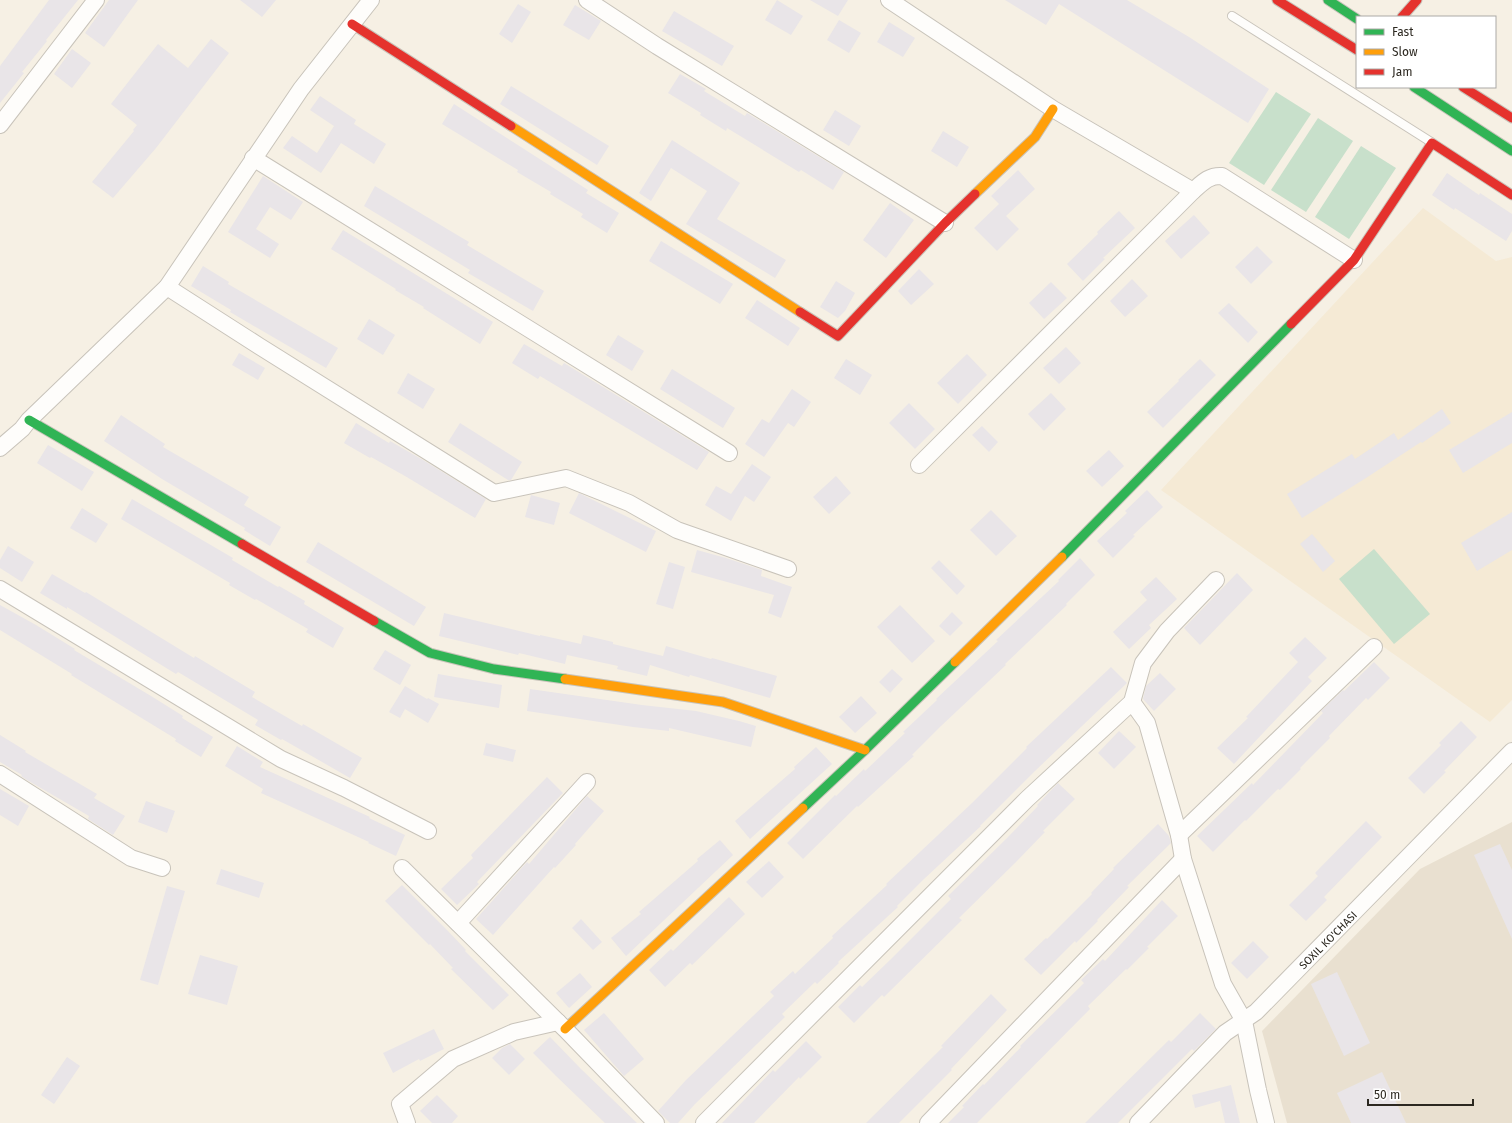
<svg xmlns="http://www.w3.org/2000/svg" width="1512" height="1123" font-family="'Fira Sans',sans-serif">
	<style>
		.built { fill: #f5ead5 }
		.medical { fill: #e9e0d0 }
		.green { fill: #c8e0cb }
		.building { fill: #e9e5e8 }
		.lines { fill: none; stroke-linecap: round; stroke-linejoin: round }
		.lane-casing { stroke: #c8c3ba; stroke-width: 10 }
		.street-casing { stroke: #c8c3ba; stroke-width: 18 }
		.fast-casing { stroke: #c8c3ba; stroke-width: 11 }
		.slow-casing { stroke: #c8c3ba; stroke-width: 11 }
		.jam-casing { stroke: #c8c3ba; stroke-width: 11 }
		.lane { stroke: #fefdfb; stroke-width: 8 }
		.street { stroke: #fefdfb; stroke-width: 16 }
		.fast { stroke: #30b455; stroke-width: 9 }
		.slow { stroke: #ff9f0a; stroke-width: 9 }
		.jam { stroke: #e5322d; stroke-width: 9 }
		.labels { text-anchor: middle; stroke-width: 3.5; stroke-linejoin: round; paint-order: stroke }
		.street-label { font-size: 11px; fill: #2c2820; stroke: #fff }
	</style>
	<rect width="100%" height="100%" fill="#f6f0e4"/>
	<polygon class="built" points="1423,208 1496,261 1512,257 1512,700 1490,722 1161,490"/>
	<polygon class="medical" points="1512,822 1512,1123 1287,1123 1262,1031 1420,869"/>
	<g class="green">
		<polygon points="1276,92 1311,114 1264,185 1229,163"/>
		<polygon points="1318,118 1353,141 1306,212 1271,190"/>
		<polygon points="1361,146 1396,168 1349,239 1315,217"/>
		<polygon points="1374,549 1430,614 1394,644 1339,579"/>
	</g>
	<g class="building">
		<polygon points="49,0 78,0 46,40 47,41 22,72 24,73 0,103 0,66"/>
		<polygon points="109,0 138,0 104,47 85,33"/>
		<polygon points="240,0 276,0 262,17"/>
		<polygon points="777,0 803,16 791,35 765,20"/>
		<polygon points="810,0 848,0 838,16"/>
		<polygon points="1005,0 1127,0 1189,37 1269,89 1248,123 1059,4 1046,25"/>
		<polygon points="518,4 531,12 512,43 499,34"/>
		<polygon points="575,5 601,21 589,40 563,25"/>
		<polygon points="674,11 734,46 722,66 662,31"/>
		<polygon points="839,20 861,33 849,53 827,40"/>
		<polygon points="889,22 915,38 903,57 877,42"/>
		<polygon points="211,39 229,53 156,148 113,198 92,182 134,131 133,130 137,125 111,104 158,44 188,68"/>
		<polygon points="72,49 91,63 72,88 54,74"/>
		<polygon points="680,74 706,89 704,91 745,116 747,113 844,172 833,190 801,170 799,172 727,128 726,131 700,115 701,113 668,93"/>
		<polygon points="511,86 609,146 597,165 500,104"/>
		<polygon points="320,96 356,120 354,124 386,144 374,164 341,143 321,173 283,148 292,136 317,153 334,126 310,110"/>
		<polygon points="454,104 588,190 586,193 619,213 607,233 581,217 583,214 550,194 551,192 517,172 518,170 442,124"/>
		<polygon points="835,110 861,126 849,146 823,130"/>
		<polygon points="943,131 969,147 957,167 931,151"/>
		<polygon points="672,140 740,183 717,219 786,260 775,278 686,224 707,191 671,168 651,201 639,193"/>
		<polygon points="1018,170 1035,189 1006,216 1019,229 997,251 974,228 999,204 991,196"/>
		<polygon points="1447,173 1479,195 1480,193 1512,214 1512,231 1506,241 1455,208 1454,210 1432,195"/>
		<polygon points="263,176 303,202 291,220 270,207 256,229 279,244 270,258 228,232"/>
		<polygon points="375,186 469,242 467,245 544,291 533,311 468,273 470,270 364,206"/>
		<polygon points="890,203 914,220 886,258 863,240"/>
		<polygon points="1119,211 1135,228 1103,258 1105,259 1083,281 1067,264 1098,234 1097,232"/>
		<polygon points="1194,215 1210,233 1181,259 1165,241"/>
		<polygon points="343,230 493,322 480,344 423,308 424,307 395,290 396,289 331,249"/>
		<polygon points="661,241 733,284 720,304 649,261"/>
		<polygon points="1257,246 1273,262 1251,284 1235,267"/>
		<polygon points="203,266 229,282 228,284 338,348 326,368 230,312 231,310 191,286"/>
		<polygon points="919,269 934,284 911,305 898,291"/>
		<polygon points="1132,279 1148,296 1125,317 1110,301"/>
		<polygon points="836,281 855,293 845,311 838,318 820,307"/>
		<polygon points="1051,282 1067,298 1044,319 1029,303"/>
		<polygon points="757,300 800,328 788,346 745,318"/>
		<polygon points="1229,303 1258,332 1248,343 1218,313"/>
		<polygon points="369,319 395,335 383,355 357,339"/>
		<polygon points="618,335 644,351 632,371 606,355"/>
		<polygon points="524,344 562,366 564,363 709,452 697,470 540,376 538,379 512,363"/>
		<polygon points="1066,347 1081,363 1059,384 1043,368"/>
		<polygon points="239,353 265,368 258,380 232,365"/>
		<polygon points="967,354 987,375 958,404 937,383"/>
		<polygon points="846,359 872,375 860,395 834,378"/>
		<polygon points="1200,359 1216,375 1163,428 1147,412 1179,381 1178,380"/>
		<polygon points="672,369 735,408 723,428 660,389"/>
		<polygon points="408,373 435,389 423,409 397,393"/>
		<polygon points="792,389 811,402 794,427 788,423 764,457 745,444 762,419 769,423"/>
		<polygon points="1051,393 1066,409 1044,431 1028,414"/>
		<polygon points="909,403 935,429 915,449 889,423"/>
		<polygon points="1442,409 1451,423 1422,443 1421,442 1366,478 1302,518 1287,494 1352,454 1355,459 1394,433 1398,440"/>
		<polygon points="1512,412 1512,443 1463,473 1449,450"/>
		<polygon points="121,415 165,444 163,447 249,497 244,505 281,527 270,546 244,530 245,528 162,479 104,441"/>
		<polygon points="356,423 389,443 390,441 423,460 486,499 475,518 405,476 371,457 370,458 344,443"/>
		<polygon points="460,423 522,462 511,480 508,480 448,442"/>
		<polygon points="982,426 998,442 989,452 972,435"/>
		<polygon points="48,445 94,472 82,491 37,463"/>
		<polygon points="1109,450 1124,466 1102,487 1086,471"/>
		<polygon points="752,464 771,477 754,502 745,496 731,521 705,505 716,486 731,494"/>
		<polygon points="836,476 851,493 829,514 813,497"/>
		<polygon points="1147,490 1163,507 1133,535 1135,536 1113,558 1097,541 1127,513 1125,511"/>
		<polygon points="579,493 656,531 646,552 569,513"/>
		<polygon points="531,495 560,503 554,525 525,517"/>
		<polygon points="132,499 233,558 232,560 278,587 279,586 305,601 304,604 344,628 333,648 306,632 308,629 256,599 255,600 229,585 230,583 121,519"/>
		<polygon points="82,508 108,524 96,543 70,528"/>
		<polygon points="991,510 1017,536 996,556 970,530"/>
		<polygon points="1512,512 1512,550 1477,571 1461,543"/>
		<polygon points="1312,534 1335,561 1323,572 1300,544"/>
		<polygon points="318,542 426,607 414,626 306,562"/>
		<polygon points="8,546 34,562 22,582 0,568 0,560"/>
		<polygon points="697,550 726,558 762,570 761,576 792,587 781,618 768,613 774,595 691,572"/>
		<polygon points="1080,558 1095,575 1066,604 1067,605 1005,664 1006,665 941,726 912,755 914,756 858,807 857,806 803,859 787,843 835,795 836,796 864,769 865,771 905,733 903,732 937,700 936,699 998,641 996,640 1059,581 1058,580"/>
		<polygon points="939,560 965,586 957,595 931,568"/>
		<polygon points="669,562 685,567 673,609 656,604"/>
		<polygon points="1237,573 1253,590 1200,645 1184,628"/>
		<polygon points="52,574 85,593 86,592 194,658 195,656 255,692 252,697 302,726 303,724 362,758 350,778 282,739 281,740 255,725 258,720 178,672 176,674 67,607 67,609 40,593"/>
		<polygon points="1156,577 1177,599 1149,625 1151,628 1129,649 1113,632 1147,600 1140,592"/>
		<polygon points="0,605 36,625 75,649 74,650 151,696 183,716 182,718 213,737 201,757 175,741 176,739 71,675 72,674 0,630"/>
		<polygon points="900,605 935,641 912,663 877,627"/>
		<polygon points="952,612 963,623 950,636 939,626"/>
		<polygon points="444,613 540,636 540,635 581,644 583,635 613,642 613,644 663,656 666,646 711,659 712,658 777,676 770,698 690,675 689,677 650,665 647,676 617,669 618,666 567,655 565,664 519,653 518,655 439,636"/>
		<polygon points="1305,637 1327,658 1308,677 1312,681 1234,764 1217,748 1248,718 1246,717 1298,662 1289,653"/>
		<polygon points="385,650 411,665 400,685 373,669"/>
		<polygon points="1374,662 1390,678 1368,700 1366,698 1329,736 1330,738 1300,768 1301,769 1280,790 1278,789 1246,821 1245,820 1213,852 1197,836 1252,783 1253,785 1323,713 1321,711 1343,690 1344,691"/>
		<polygon points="1111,667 1127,683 1035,771 980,826 981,826 924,879 897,906 898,907 838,962 839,963 817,984 815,982 782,1014 785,1017 695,1104 678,1123 670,1123 658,1111 686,1080 774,996 770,992 793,971 795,974 833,938 832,936 887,885 886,884 972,803 1027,748 1026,747"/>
		<polygon points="892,669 903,679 890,693 879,682"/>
		<polygon points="1160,673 1176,689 1154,711 1143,699 1146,686"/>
		<polygon points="438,674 502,685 499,708 434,697"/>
		<polygon points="405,686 427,699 428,698 439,704 428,723 405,709 400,718 389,712"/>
		<polygon points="530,689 642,705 696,711 739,721 756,726 751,747 669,728 669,731 633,727 527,711"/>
		<polygon points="861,696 877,713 855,733 839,717"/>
		<polygon points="1461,721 1477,737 1444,771 1446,772 1424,794 1408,778 1441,745 1439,743"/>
		<polygon points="1119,731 1136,747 1114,769 1098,753"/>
		<polygon points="0,735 26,751 25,752 97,794 94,798 125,816 113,835 88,819 89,816 27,780 21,776 22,775 0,762"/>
		<polygon points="486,743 516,750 513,762 483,755"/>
		<polygon points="237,746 263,762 260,767 370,817 369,818 405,835 396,856 368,843 369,842 261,793 263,789 225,766"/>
		<polygon points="816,747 832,764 750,839 735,821 795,769 794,767"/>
		<polygon points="547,777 563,793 477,882 479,884 457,905 441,889 473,858 471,855"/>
		<polygon points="1058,783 1075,799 1043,831 1045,832 1016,862 959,918 962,920 884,997 882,995 854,1023 838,1007 860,985 862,987 890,960 951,899 948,896 1007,838 1038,806 1037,805"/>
		<polygon points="0,789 29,806 18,826 0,815"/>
		<polygon points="587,796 604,811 575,844 576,845 555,868 554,867 493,935 476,919 527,862 529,864"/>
		<polygon points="146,801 175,811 167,833 138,822"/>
		<polygon points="1366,821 1382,837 1324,897 1327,900 1306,921 1289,905 1318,876 1315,873"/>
		<polygon points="1158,824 1169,836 1171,843 1127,886 1129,887 1097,920 1098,921 1076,943 1075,941 1041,975 1024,959 1046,938 1047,939 1092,894 1091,893 1114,869 1113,868"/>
		<polygon points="720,840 733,855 626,956 611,938 641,914 639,912 698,861 697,859"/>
		<polygon points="1500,844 1512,870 1512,939 1474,855"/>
		<polygon points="769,861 784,877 762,898 746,882"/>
		<polygon points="221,869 264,883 259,898 216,884"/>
		<polygon points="402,885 447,930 466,950 465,951 509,995 493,1010 451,969 453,968 430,944 429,945 385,901"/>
		<polygon points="167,886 185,891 158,985 140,980"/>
		<polygon points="729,897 745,914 692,965 690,963 665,987 649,970 671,949 673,951"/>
		<polygon points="1162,900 1178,916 1147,947 1149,948 1127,970 1126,969 1088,1006 1090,1009 977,1123 948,1123 964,1107 962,1106 983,1084 984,1085 1021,1047 1020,1046 1084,983 1081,980 1103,959 1105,961"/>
		<polygon points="581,919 602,942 593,950 572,928"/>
		<polygon points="1253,941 1269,957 1247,979 1231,963"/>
		<polygon points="200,955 238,966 227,1005 188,994"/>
		<polygon points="1337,972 1370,1043 1344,1056 1311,984"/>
		<polygon points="580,973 592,987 569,1008 556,993"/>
		<polygon points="991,994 1007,1010 951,1069 952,1070 899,1123 866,1123 943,1047 941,1046"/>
		<polygon points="604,1013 644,1059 624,1076 584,1030"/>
		<polygon points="1200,1013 1216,1029 1194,1051 1192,1049 1118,1123 1085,1123 1169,1040 1171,1042"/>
		<polygon points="434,1029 444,1049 420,1061 419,1059 393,1073 383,1053"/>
		<polygon points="550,1037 581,1069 637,1123 605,1123 555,1075 533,1053"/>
		<polygon points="806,1041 822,1057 800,1079 799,1077 754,1123 722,1123 773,1070 775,1072"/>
		<polygon points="510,1044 525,1059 509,1075 492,1058 502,1048"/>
		<polygon points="67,1057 80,1066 54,1104 41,1095"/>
		<polygon points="1382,1072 1406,1123 1351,1123 1337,1093"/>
		<polygon points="1231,1085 1240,1123 1225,1123 1220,1101 1195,1108 1192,1095"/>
		<polygon points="437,1095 458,1116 452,1123 432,1123 420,1111"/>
	</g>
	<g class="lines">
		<g class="lane-casing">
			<polyline id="lane" points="1232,16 1431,142"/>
		</g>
		<g class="street-casing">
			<g id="street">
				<polyline points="587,0 657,46 945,223"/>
				<polyline points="889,0 1053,109 1193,191"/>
				<polyline points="0,125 96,0"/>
				<polyline points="253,158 729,453"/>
				<polyline points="167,287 259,346 494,493 566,478 629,503 677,530 788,569"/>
				<polyline points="0,448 22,429 29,420 167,287 301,89 371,0"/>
				<path d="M919,465L1193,191C1202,183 1209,175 1222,176L1354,260"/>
				<polyline points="0,589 281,759 344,788 428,831"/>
				<polyline points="1132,702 1147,723 1179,835 1183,859 1223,984 1244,1021 1258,1090 1266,1123"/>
				<polyline points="0,774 131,858 162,868"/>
				<polyline points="1179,835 1374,647"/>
				<polyline points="402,868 565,1029 656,1123"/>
				<polyline points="458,923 587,782"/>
				<polyline points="407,1123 400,1104 453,1059 514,1032 558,1022"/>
				<polyline points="704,1123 1027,799 1132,702 1143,663 1167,631 1216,580"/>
				<polyline points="928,1123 1183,859"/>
				<polyline points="1138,1123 1225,1033 1256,1012 1512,751"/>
			</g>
		</g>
		<g class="fast-casing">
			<g id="fast">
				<polyline points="1328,0 1357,19"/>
				<polyline points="1414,87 1512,151"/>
				<polyline points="29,420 242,544"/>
				<polyline points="1062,557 1291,324"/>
				<polyline points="374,621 430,653 494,669 565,679"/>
				<polyline points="803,808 865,750 955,662"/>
			</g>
		</g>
		<g class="slow-casing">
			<g id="slow">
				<polyline points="511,126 800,312"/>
				<polyline points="975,194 1035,137 1053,109"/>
				<polyline points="955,662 1062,557"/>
				<polyline points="565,679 723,702 865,750"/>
				<polyline points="565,1029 803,808"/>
			</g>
		</g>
		<g class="jam-casing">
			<g id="jam">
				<polyline points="1277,0 1357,50"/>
				<polyline points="1402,17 1417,0"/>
				<polyline points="352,24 511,126"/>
				<polyline points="1463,87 1512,118"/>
				<polyline points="800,312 838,336 945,223 975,194"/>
				<polyline points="1291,324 1354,260 1432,143 1512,195"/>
				<polyline points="242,544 374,621"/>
			</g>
		</g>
		<use href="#lane" class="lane"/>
		<use href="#street" class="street"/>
		<use href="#fast" class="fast"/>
		<use href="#slow" class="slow"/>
		<use href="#jam" class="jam"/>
	</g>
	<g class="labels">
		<g class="street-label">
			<text transform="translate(1328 940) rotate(-45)" y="4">SOXIL KO'CHASI</text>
		</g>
	</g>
	<rect x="1356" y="16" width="140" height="72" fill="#ffffff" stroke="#aba9a6"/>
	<rect x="1364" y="29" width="20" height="6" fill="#30b455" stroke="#aba9a6"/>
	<text x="1392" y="36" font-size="12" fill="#2c2820">Fast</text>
	<rect x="1364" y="49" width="20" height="6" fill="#ff9f0a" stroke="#aba9a6"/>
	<text x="1392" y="56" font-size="12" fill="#2c2820">Slow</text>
	<rect x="1364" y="69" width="20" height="6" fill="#e5322d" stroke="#aba9a6"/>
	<text x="1392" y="76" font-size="12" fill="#2c2820">Jam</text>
	<path d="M1368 1099v6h105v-6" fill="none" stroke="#2c2820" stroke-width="2"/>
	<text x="1374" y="1099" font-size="12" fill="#2c2820" stroke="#ffffff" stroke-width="3" paint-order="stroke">50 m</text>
</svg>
